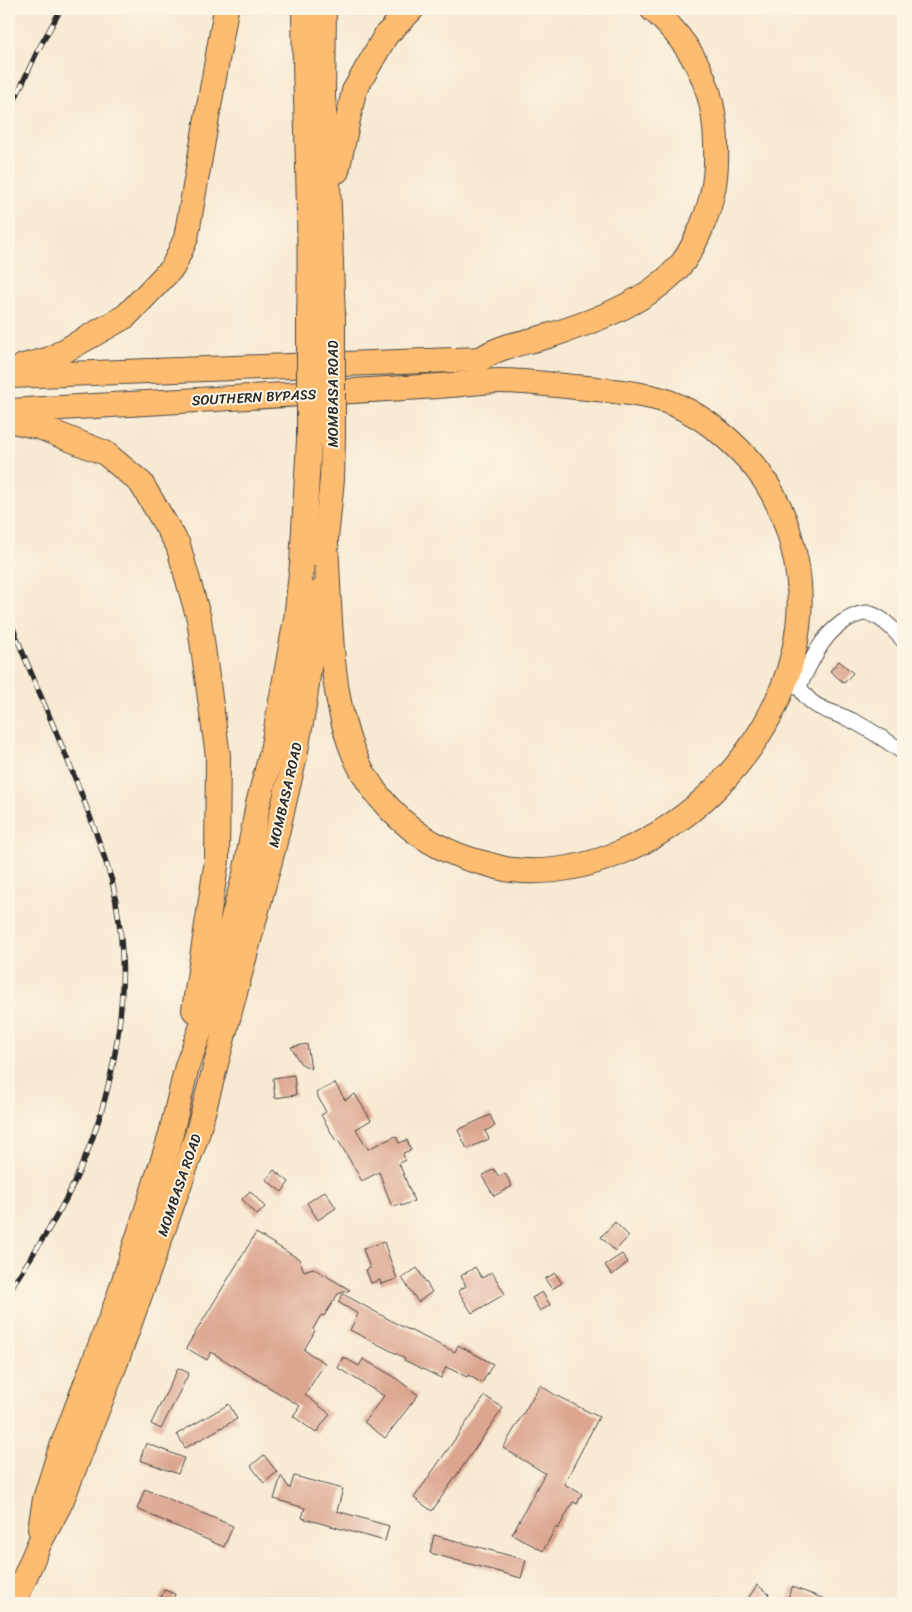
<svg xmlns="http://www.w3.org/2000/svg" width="912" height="1612" font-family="Sriracha,sans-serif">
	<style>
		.building { fill: #dca590 }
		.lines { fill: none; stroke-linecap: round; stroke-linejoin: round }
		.minor-casing { stroke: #4a4844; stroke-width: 17 }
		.trunk-casing { stroke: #4a4844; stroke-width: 26 }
		.minor { stroke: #fff; stroke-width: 15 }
		.trunk { stroke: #fdbc70; stroke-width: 24 }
		.rail-casing { stroke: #2b2b2b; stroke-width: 5.5 }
		.rail { stroke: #fcf5e5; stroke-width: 4; stroke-dasharray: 11; stroke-linecap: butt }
		.trunk-bridge-casing { stroke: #4a4844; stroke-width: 26; stroke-linecap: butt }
		.trunk-bridge { stroke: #fdbc70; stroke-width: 24 }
		.labels { text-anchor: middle; stroke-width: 4; stroke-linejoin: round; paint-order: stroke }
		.street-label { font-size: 14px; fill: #2b2b2b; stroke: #fcf5e5 }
	</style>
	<rect width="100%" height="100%" fill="#fcf5e5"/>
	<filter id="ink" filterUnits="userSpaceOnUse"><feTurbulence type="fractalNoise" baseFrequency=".02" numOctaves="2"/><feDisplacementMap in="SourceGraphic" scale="10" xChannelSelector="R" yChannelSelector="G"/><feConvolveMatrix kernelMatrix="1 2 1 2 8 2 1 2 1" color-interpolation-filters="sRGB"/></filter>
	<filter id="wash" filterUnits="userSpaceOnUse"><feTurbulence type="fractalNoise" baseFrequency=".0096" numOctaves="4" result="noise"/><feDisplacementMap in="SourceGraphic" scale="20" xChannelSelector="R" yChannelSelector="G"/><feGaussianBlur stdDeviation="1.12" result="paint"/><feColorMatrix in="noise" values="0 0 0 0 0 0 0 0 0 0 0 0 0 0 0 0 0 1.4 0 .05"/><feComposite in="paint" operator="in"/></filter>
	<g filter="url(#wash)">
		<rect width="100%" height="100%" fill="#f8e9d2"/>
		<g id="blocks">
			<g class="building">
				<polygon points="839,661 853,673 844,683 830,671"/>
				<polygon points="307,1044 311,1069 300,1063 291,1047"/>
				<polygon points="294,1075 296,1095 275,1098 273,1078"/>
				<polygon points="335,1083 345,1100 355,1094 371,1120 356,1129 368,1149 396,1136 399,1143 407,1140 411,1150 403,1153 405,1160 399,1163 414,1201 401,1206 400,1204 392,1207 379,1172 362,1181 338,1140 336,1141 321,1115 326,1112 316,1093"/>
				<polygon points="490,1115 495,1126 485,1131 489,1139 467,1149 458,1130"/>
				<polygon points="494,1169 499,1177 505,1173 512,1186 494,1196 482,1176"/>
				<polygon points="274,1170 289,1182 282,1192 266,1180"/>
				<polygon points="250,1191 265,1207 257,1215 242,1199"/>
				<polygon points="325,1191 336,1208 318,1220 307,1203"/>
				<polygon points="615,1222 629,1236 615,1251 601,1237"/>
				<polygon points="256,1233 299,1259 304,1271 313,1268 350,1290 338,1294 324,1316 321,1315 313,1329 315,1331 304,1350 325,1363 305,1395 330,1414 316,1433 293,1416 300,1406 211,1352 207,1360 186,1348"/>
				<polygon points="384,1242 397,1279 381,1284 380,1280 371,1283 366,1270 370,1268 363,1249"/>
				<polygon points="622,1254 628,1262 612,1275 605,1265"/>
				<polygon points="475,1267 482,1278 492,1272 505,1294 472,1313 458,1291 466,1286 461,1276"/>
				<polygon points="417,1268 432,1292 418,1302 402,1278"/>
				<polygon points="555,1273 562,1283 552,1289 545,1279"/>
				<polygon points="542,1292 550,1305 540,1311 532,1298"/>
				<polygon points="343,1294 401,1326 455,1352 458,1345 493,1364 482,1383 468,1375 467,1377 446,1367 441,1378 404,1360 405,1358 350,1330 358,1314 338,1302"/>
				<polygon points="343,1357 359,1366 363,1359 393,1376 418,1395 385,1438 364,1422 384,1396 338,1368"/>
				<polygon points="178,1368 189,1373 161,1429 151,1424"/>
				<polygon points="540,1385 555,1395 599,1417 564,1484 582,1494 577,1504 573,1502 558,1529 556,1527 543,1551 512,1534 545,1473 503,1448"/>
				<polygon points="485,1396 503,1408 432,1511 414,1498"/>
				<polygon points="229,1404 237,1419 185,1448 177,1434"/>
				<polygon points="146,1443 184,1458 178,1474 140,1460"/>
				<polygon points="264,1455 277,1472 264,1483 251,1466"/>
				<polygon points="281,1476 290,1489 294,1476 343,1489 337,1511 389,1526 385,1541 302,1518 305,1508 274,1499"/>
				<polygon points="145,1489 233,1526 224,1547 137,1509"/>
				<polygon points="434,1535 526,1560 521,1578 430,1553"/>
				<polygon points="757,1585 769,1594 763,1603 745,1603"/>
				<polygon points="792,1587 833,1602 833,1603 786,1603"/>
				<polygon points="164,1590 175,1594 172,1603 159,1603"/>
			</g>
		</g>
	</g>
	<g filter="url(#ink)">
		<use href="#blocks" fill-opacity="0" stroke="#4a4844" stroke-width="1"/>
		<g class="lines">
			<g class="minor-casing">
				<g id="minor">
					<path d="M785,680L794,686H799C812,661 822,633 848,619C854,616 860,613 866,613C881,615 894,630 903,640"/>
					<path d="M799,686C812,711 831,710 853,721C871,730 887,741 903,752"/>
				</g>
			</g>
			<g class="trunk-casing">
				<g id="trunk">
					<path d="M304,9C305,112 312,216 309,319"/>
					<polyline points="324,9 323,97 327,153 333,319"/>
					<polyline points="337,171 354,91 386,35 412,9"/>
					<polyline points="23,366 50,359 126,316 173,267 186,238 226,9"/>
					<path d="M9,376L481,359C500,345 526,343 548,336C593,322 652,301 683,262C691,251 697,238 702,226C714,197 717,175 716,144C715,88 694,46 652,9"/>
					<path d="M9,411L439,386C459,385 480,381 500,381C528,381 558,386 587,388C613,391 641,393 666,401C699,413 725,434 748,459C775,489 788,522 796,561C819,684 730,809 617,854C584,867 547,874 512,870C501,869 490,864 479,862C420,846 371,803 350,744C329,684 330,608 326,544"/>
					<polyline points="9,420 39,427 105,453 141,483 178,545 199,619 218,756 217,860 194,1010"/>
					<polyline points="324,559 332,479 333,439"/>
					<polyline points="40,1529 45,1499 58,1457 118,1299 170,1138 187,1066 209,1007 245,874 258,804 272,751 296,619 302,564 309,440"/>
					<polyline points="14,1603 39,1544 61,1502 116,1362 197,1135 273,850 295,756 304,706 319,592"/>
				</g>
			</g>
			<use href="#minor" class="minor"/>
			<use href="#trunk" class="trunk"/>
			<g class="rail-casing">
				<g id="rail">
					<polyline points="9,112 37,52 61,9"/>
					<path d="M9,618C42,704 83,787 110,875C114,885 115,897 117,908C133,999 112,1104 72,1187C54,1224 31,1257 9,1291"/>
				</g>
			</g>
			<use href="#rail" class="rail"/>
			<g class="trunk-bridge-casing">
				<g id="trunk-bridge">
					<polyline points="333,319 333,439"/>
					<polyline points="309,440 309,319"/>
				</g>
			</g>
			<use href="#trunk-bridge" class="trunk-bridge"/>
		</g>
	</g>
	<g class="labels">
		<g class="street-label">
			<text transform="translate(333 394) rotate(-90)" y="5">MOMBASA ROAD</text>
			<text transform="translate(254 397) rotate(-3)" y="5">SOUTHERN BYPASS</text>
			<text transform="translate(285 795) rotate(-77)" y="5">MOMBASA ROAD</text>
			<text transform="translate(179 1185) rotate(-71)" y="5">MOMBASA ROAD</text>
		</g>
	</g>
	<rect width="912" height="1612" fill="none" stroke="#fcf5e5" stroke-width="30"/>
</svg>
